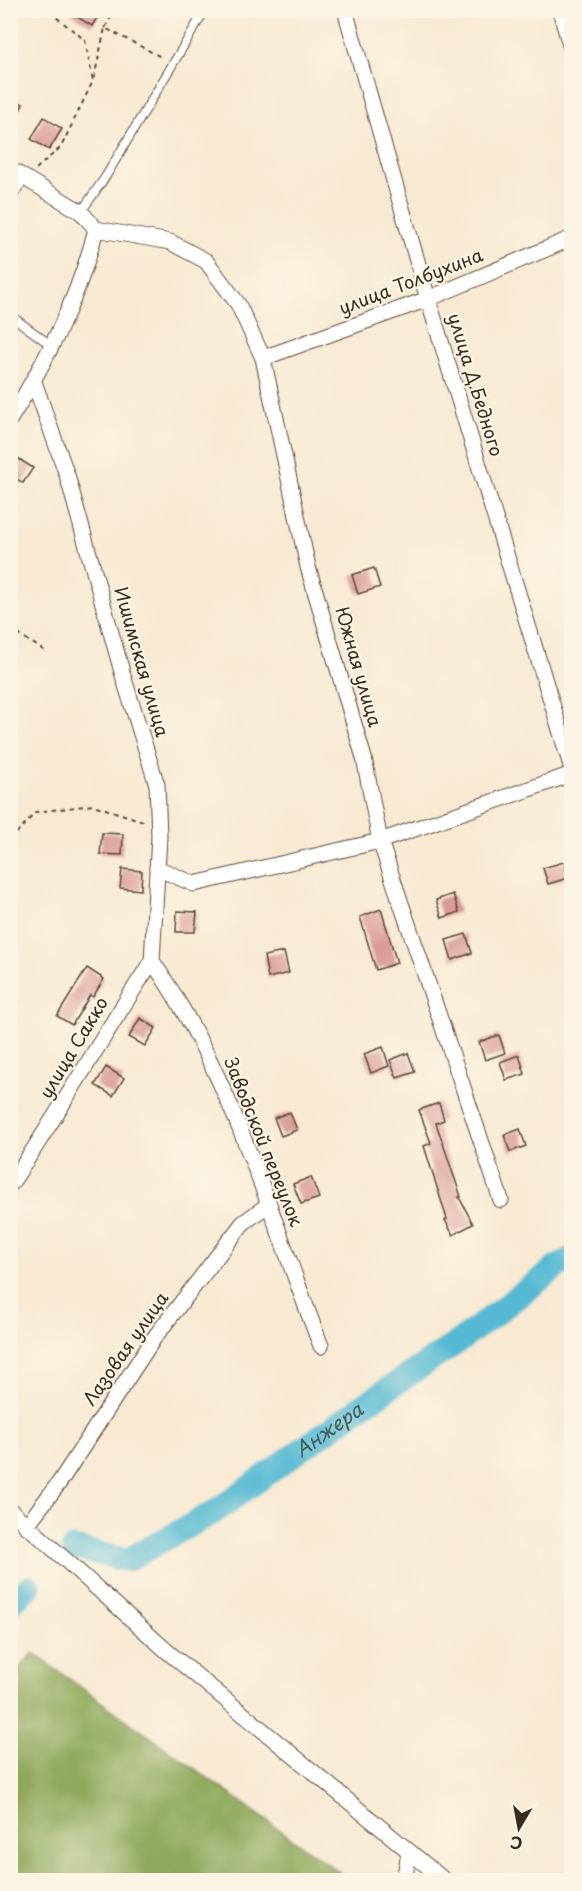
<svg xmlns="http://www.w3.org/2000/svg" width="582" height="1891" font-family="'Playpen Sans',sans-serif">
	<style>
		.forest { fill: #8ea95b; stroke: #646a3c; stroke-width: 1.5 }
		.lines { fill: none; stroke-linecap: round; stroke-linejoin: round }
		.river { stroke: #54b9d3; stroke-width: 24 }
		.building { fill: #da9a96 }
		.service-casing { stroke: #574739; stroke-width: 10 }
		.minor-casing { stroke: #574739; stroke-width: 17 }
		.path { stroke: #574739; stroke-width: 2; stroke-dasharray: 4.5 4.5; stroke-linecap: butt }
		.service { stroke: #fff; stroke-width: 8 }
		.minor { stroke: #fff; stroke-width: 15 }
		.labels { text-anchor: middle; stroke-width: 4.5; stroke-linejoin: round; paint-order: stroke }
		.street-label { font-size: 18px; fill: #3b2a1e; stroke: #fcf5e5 }
		.water-label { font-size: 20px; font-style: italic; fill: #445c5d; stroke: #fcf5e5 }
	</style>
	<rect width="100%" height="100%" fill="#fcf5e5"/>
	<filter id="ink" filterUnits="userSpaceOnUse"><feTurbulence type="fractalNoise" baseFrequency=".0167" numOctaves="2"/><feDisplacementMap in="SourceGraphic" scale="12" xChannelSelector="R" yChannelSelector="G"/><feConvolveMatrix kernelMatrix="1 2 1 2 8 2 1 2 1" color-interpolation-filters="sRGB"/></filter>
	<filter id="wash" filterUnits="userSpaceOnUse"><feTurbulence type="fractalNoise" baseFrequency=".008" numOctaves="4" result="noise"/><feDisplacementMap in="SourceGraphic" scale="24" xChannelSelector="R" yChannelSelector="G"/><feGaussianBlur stdDeviation="1.35" result="paint"/><feColorMatrix in="noise" values="0 0 0 0 0 0 0 0 0 0 0 0 0 0 0 0 0 1.4 0 .05"/><feComposite in="paint" operator="in"/></filter>
	<g filter="url(#wash)">
		<rect width="100%" height="100%" fill="#f8e9d2"/>
		<polygon class="forest" points="33,1653 350,1880 11,1880 11,1677"/>
		<g class="lines">
			<g class="river">
				<path id="s1" d="M73,1548L127,1560L213,1513L368,1402L461,1340L558,1266L572,1259"/>
				<polyline points="10,1603 29,1587"/>
			</g>
		</g>
		<g id="blocks">
			<g class="building">
				<polygon points="66,10 102,10 92,26"/>
				<polygon points="10,97 23,104 10,127"/>
				<polygon points="44,117 62,129 49,150 31,139"/>
				<polygon points="16,457 33,468 23,483 10,475 10,465"/>
				<polygon points="374,568 380,587 358,594 352,575"/>
				<polygon points="102,833 123,834 122,855 100,854"/>
				<polygon points="564,862 568,878 548,884 543,868"/>
				<polygon points="122,869 142,871 141,890 120,888"/>
				<polygon points="453,894 459,912 442,918 436,900"/>
				<polygon points="381,909 397,963 376,970 360,917"/>
				<polygon points="177,911 197,912 195,932 176,932"/>
				<polygon points="466,934 472,953 452,960 446,940"/>
				<polygon points="284,952 289,973 268,978 264,956"/>
				<polygon points="87,968 104,979 93,997 90,995 72,1025 57,1016"/>
				<polygon points="140,1018 156,1028 145,1046 129,1037"/>
				<polygon points="499,1035 505,1053 485,1060 479,1042"/>
				<polygon points="383,1047 389,1066 371,1073 364,1054"/>
				<polygon points="408,1053 415,1072 397,1078 390,1060"/>
				<polygon points="519,1055 525,1074 506,1080 500,1062"/>
				<polygon points="106,1067 124,1078 113,1096 95,1085"/>
				<polygon points="439,1103 444,1120 436,1123 461,1197 459,1197 473,1224 453,1235 445,1220 447,1219 424,1146 431,1143 419,1110"/>
				<polygon points="290,1112 297,1130 281,1136 274,1118"/>
				<polygon points="520,1129 526,1146 510,1152 504,1135"/>
				<polygon points="311,1177 319,1198 301,1204 293,1184"/>
			</g>
		</g>
	</g>
	<g filter="url(#ink)">
		<use href="#blocks" fill-opacity="0" stroke="#574739" stroke-width="1.5"/>
		<g class="lines">
			<g class="service-casing">
				<g id="service">
					<polyline points="10,200 25,178"/>
					<polyline points="81,212 106,176 205,10"/>
					<polyline points="10,315 52,346"/>
				</g>
			</g>
			<g class="minor-casing">
				<g id="minor">
					<polyline points="345,10 428,299 572,769"/>
					<polyline points="560,10 572,52"/>
					<path d="M10,169L81,212L96,229C79,297 48,359 10,419"/>
					<polyline points="96,229 170,242 206,261 238,304 263,358 308,567 364,758 380,841 501,1200"/>
					<polyline points="263,358 428,299 572,238"/>
					<polyline points="34,382 67,475 124,679 157,785 159,836 152,961"/>
					<polyline points="157,868 194,884 380,841 572,774"/>
					<path d="M152,961C233,1077 270,1216 321,1346"/>
					<path d="M10,1185C60,1112 103,1035 152,961"/>
					<polyline points="10,1510 168,1652 444,1880"/>
					<polyline points="26,1526 59,1483 154,1338 243,1223 269,1204"/>
					<polyline points="404,1880 409,1853"/>
				</g>
			</g>
			<g class="path">
				<polyline points="105,28 115,10"/>
				<polyline points="94,78 105,28 163,58"/>
				<polyline points="36,169 61,147 93,81 85,40 47,10"/>
				<polyline points="10,629 45,651"/>
				<polyline points="10,840 36,812 93,805 146,822"/>
			</g>
			<use href="#service" class="service"/>
			<use href="#minor" class="minor"/>
		</g>
	</g>
	<g class="labels">
		<g class="street-label">
			<text transform="translate(411 282) rotate(-21)" y="6">улица Толбухина</text>
			<text transform="translate(475 385) rotate(73)" y="6">улица Д.Бедного</text>
			<text transform="translate(141 662) rotate(74)" y="6">Ишимская улица</text>
			<text transform="translate(358 667) rotate(74)" y="6">Южная улица</text>
			<text transform="translate(74 1048) rotate(-59)" y="6">улица Сакко</text>
			<text transform="translate(263 1142) rotate(68)" y="6">Заводской переулок</text>
			<text transform="translate(126 1349) rotate(-55)" y="6">Лазовая улица</text>
		</g>
		<g class="water-label">
			<text dy="7" stroke="none"><textPath href="#s1" startOffset="296">Анжера</textPath></text>
		</g>
	</g>
	<rect width="582" height="1891" fill="none" stroke="#fcf5e5" stroke-width="36"/>
	<g transform="translate(519 1828) rotate(190)" stroke="#fcf5e5" stroke-width="4.5" paint-order="stroke">
	<path d="M0-4.5L10 22L0 15L-10 22Z" fill="#3b2a1e"/>
	<text y="-9" font-size="16" font-weight="bold" text-anchor="middle" fill="#3b2a1e">С</text>
	</g>
</svg>
